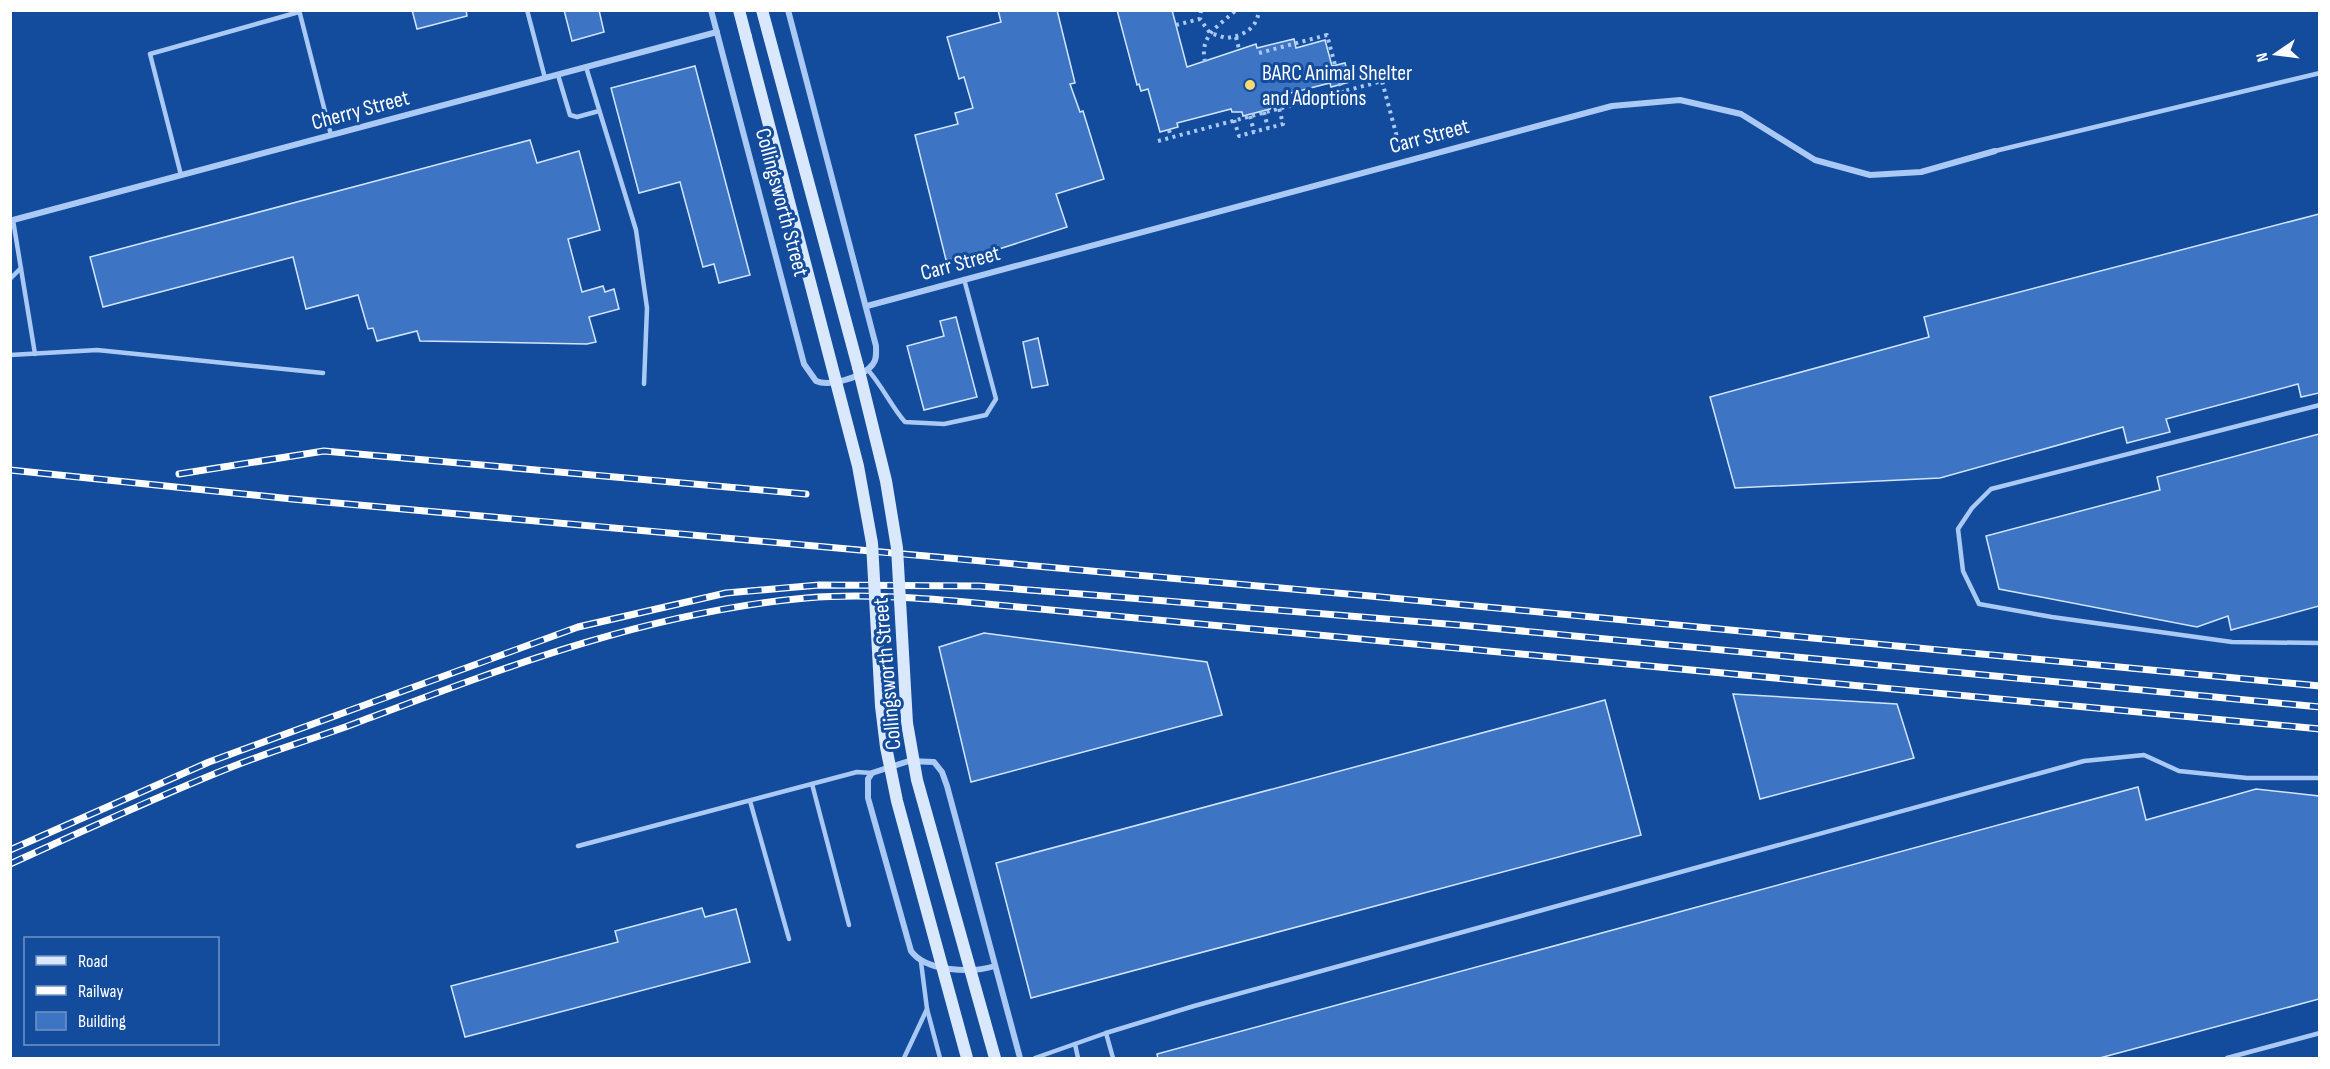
<svg xmlns="http://www.w3.org/2000/svg" width="2330" height="1069" font-family="'Sofia Sans Condensed',sans-serif">
	<style>
		.building { fill: #3d75c4; stroke: #d2e5fd; stroke-width: 1.5 }
		.lines { fill: none; stroke-linecap: round; stroke-linejoin: round }
		.path { stroke: #aac9f4; stroke-width: 4; stroke-dasharray: 3 4.5; stroke-linecap: butt }
		.lane { stroke: #aac9f4; stroke-width: 4.5 }
		.street { stroke: #aac9f4; stroke-width: 6 }
		.secondary { stroke: #dae8fd; stroke-width: 12 }
		.rail-casing { stroke: #fff; stroke-width: 7 }
		.rail { stroke: #144c9d; stroke-width: 4.5; stroke-dasharray: 14; stroke-linecap: butt }
		.secondary-bridge { stroke: #dae8fd; stroke-width: 12 }
		.poi-dot { fill: #ffd96d; stroke: #144c9d; stroke-width: 2 }
		.labels { text-anchor: middle; stroke-width: 6; stroke-linejoin: round; paint-order: stroke }
		.poi-label { font-size: 22px; fill: #fff; stroke: #144c9d; text-anchor: start }
		.street-label { font-size: 22px; fill: #fff; stroke: #144c9d }
	</style>
	<rect width="100%" height="100%" fill="#144c9d"/>
	<g class="building">
		<polygon points="412,10 466,10 467,16 417,29"/>
		<polygon points="564,10 599,10 604,32 572,41"/>
		<polygon points="998,10 1057,10 1075,83 1070,84 1080,112 1083,111 1104,179 1056,194 1067,227 956,263 954,259 946,260 915,135 958,124 955,113 973,108 964,77 959,79 947,37 1001,22"/>
		<polygon points="1117,10 1172,10 1187,67 1256,44 1257,48 1294,39 1296,48 1325,40 1332,66 1345,63 1350,82 1331,87 1330,83 1279,96 1280,101 1273,103 1270,109 1243,116 1242,112 1232,112 1231,109 1177,123 1178,127 1160,132 1148,89 1141,91 1139,84 1137,85"/>
		<polygon points="695,66 750,275 719,283 714,264 703,267 680,182 639,193 611,88"/>
		<polygon points="530,140 537,163 579,151 600,230 568,239 582,292 603,286 605,292 614,289 619,309 589,317 596,342 587,344 420,341 417,331 377,341 373,328 368,329 358,295 306,309 293,257 103,307 90,257"/>
		<polygon points="2319,214 2319,393 2301,397 2298,384 2166,419 2170,432 2127,443 2123,427 1940,478 1735,488 1710,397 1929,337 1924,317"/>
		<polygon points="956,317 977,397 924,410 907,346 944,336 940,321"/>
		<polygon points="1038,338 1048,385 1032,388 1023,342"/>
		<polygon points="2319,434 2319,606 2231,630 2228,616 2197,627 1999,589 1986,536 2160,490 2157,477"/>
		<polygon points="984,633 1207,662 1222,715 971,782 939,647"/>
		<polygon points="1733,694 1897,704 1914,758 1760,799"/>
		<polygon points="1605,700 1641,835 1031,998 996,863"/>
		<polygon points="2138,787 2146,820 2256,789 2319,796 2319,999 2096,1059 1158,1059 1157,1054"/>
		<polygon points="702,908 705,917 736,909 750,962 465,1037 451,986 618,942 615,931"/>
	</g>
	<g class="lines">
		<g class="path">
			<path d="M1201,10L1200,19L1210,33L1226,38C1243,36 1257,29 1259,10"/>
			<polyline points="1176,25 1200,19"/>
			<polyline points="1236,37 1239,49"/>
			<polyline points="1259,53 1327,35 1342,91"/>
			<path d="M1205,62C1199,35 1219,26 1236,10"/>
			<polyline points="1264,112 1268,128"/>
			<polyline points="1250,116 1254,132"/>
			<polyline points="1234,120 1239,136 1283,124 1279,108"/>
			<polyline points="1169,130 1171,137"/>
			<polyline points="1158,141 1382,81 1397,137"/>
		</g>
		<g class="lane">
			<polyline points="299,10 331,135"/>
			<polyline points="527,10 545,78"/>
			<polyline points="586,67 636,230 647,308 644,384"/>
			<polyline points="558,75 570,115 577,117 599,111"/>
			<polyline points="1995,151 2320,73"/>
			<polyline points="181,175 150,54 299,12"/>
			<polyline points="13,220 35,354"/>
			<polyline points="10,279 21,268"/>
			<polyline points="10,355 97,350 323,373"/>
			<path d="M868,370C883,387 891,406 905,422L944,424L986,415L996,399L964,279"/>
			<polyline points="2320,405 1991,489 1972,508 1958,529 1963,571 1979,604 2052,617 2232,642 2320,643"/>
			<polyline points="812,784 849,925"/>
			<polyline points="750,801 789,939"/>
			<polyline points="578,846 857,772 872,773"/>
			<polyline points="921,962 927,1009 940,1058"/>
			<polyline points="1106,1033 1113,1058"/>
			<polyline points="1075,1044 1078,1058"/>
			<polyline points="904,1058 927,1009"/>
			<polyline points="1035,1058 1106,1033 1194,1006 2084,761 2144,755 2179,771 2247,778 2320,778"/>
			<polyline points="2227,1058 2320,1033"/>
		</g>
		<g class="street">
			<path d="M711,10L804,364L816,381C829,387 864,377 873,364C877,359 876,353 876,346L788,10"/>
			<polyline points="13,220 717,32"/>
			<polyline points="867,306 1612,106 1680,100 1741,114 1815,160 1870,175 1921,172 1995,151"/>
			<path d="M995,966C972,973 926,972 911,951L868,798V779L872,773L909,761L934,762L942,772L947,786L1020,1058"/>
		</g>
		<g class="secondary">
			<polyline points="739,10 746,37"/>
			<polyline points="762,10 858,367"/>
		</g>
		<g class="rail-casing">
			<g id="rail">
				<polyline points="10,470 292,499 1370,596 2320,686"/>
				<polyline points="179,474 324,451 806,494"/>
				<polyline points="10,850 209,762 578,627 726,593 819,585 979,586 1081,594 1459,625 2320,707"/>
				<path d="M10,864C85,830 158,796 234,766C274,750 316,738 356,723C503,668 648,612 806,598C856,594 905,597 955,601L2320,729"/>
			</g>
		</g>
		<use href="#rail" class="rail"/>
		<g class="secondary-bridge">
			<polyline points="746,37 858,466 872,543 881,706 886,747 897,801 967,1058"/>
			<polyline points="858,367 886,481 897,548 907,723 917,780 995,1058"/>
		</g>
	</g>
	<circle class="poi-dot" cx="1250" cy="85" r="6"/>
	<g class="labels">
		<g class="poi-label">
			<text x="1262" y="80">BARC Animal Shelter<tspan x="1262" dy="25">and Adoptions</tspan></text>
		</g>
		<g class="street-label">
			<text transform="translate(360 109) rotate(-15)" y="8">Cherry Street</text>
			<text transform="translate(1429 135) rotate(-15)" y="8">Carr Street</text>
			<text transform="translate(783 202) rotate(75)" y="8">Collingsworth Street</text>
			<text transform="translate(960 262) rotate(-15)" y="8">Carr Street</text>
			<text transform="translate(886 674) rotate(-95)" y="8">Collingsworth Street</text>
		</g>
	</g>
	<rect width="2330" height="1069" fill="none" stroke="#ffffff" stroke-width="24"/>
	<rect x="24" y="937" width="195" height="108" fill="#144c9d" stroke="#7294c4" stroke-width="1.5"/>
	<rect x="36" y="956" width="30" height="9" fill="#dae8fd" stroke="#7294c4" stroke-width="1.5"/>
	<text x="78" y="967" font-size="18" fill="#ffffff">Road</text>
	<rect x="36" y="986" width="30" height="9" fill="#ffffff" stroke="#7294c4" stroke-width="1.5"/>
	<text x="78" y="997" font-size="18" fill="#ffffff">Railway</text>
	<rect x="36" y="1012" width="30" height="18" fill="#3d75c4" stroke="#7294c4" stroke-width="1.5"/>
	<text x="78" y="1027" font-size="18" fill="#ffffff">Building</text>
	<g transform="translate(2276 54) rotate(256)" stroke="#144c9d" stroke-width="4.5" paint-order="stroke">
	<path d="M0-4.5L10 22L0 15L-10 22Z" fill="#ffffff"/>
	<text y="-9" font-size="16" font-weight="bold" text-anchor="middle" fill="#ffffff">N</text>
	</g>
</svg>
